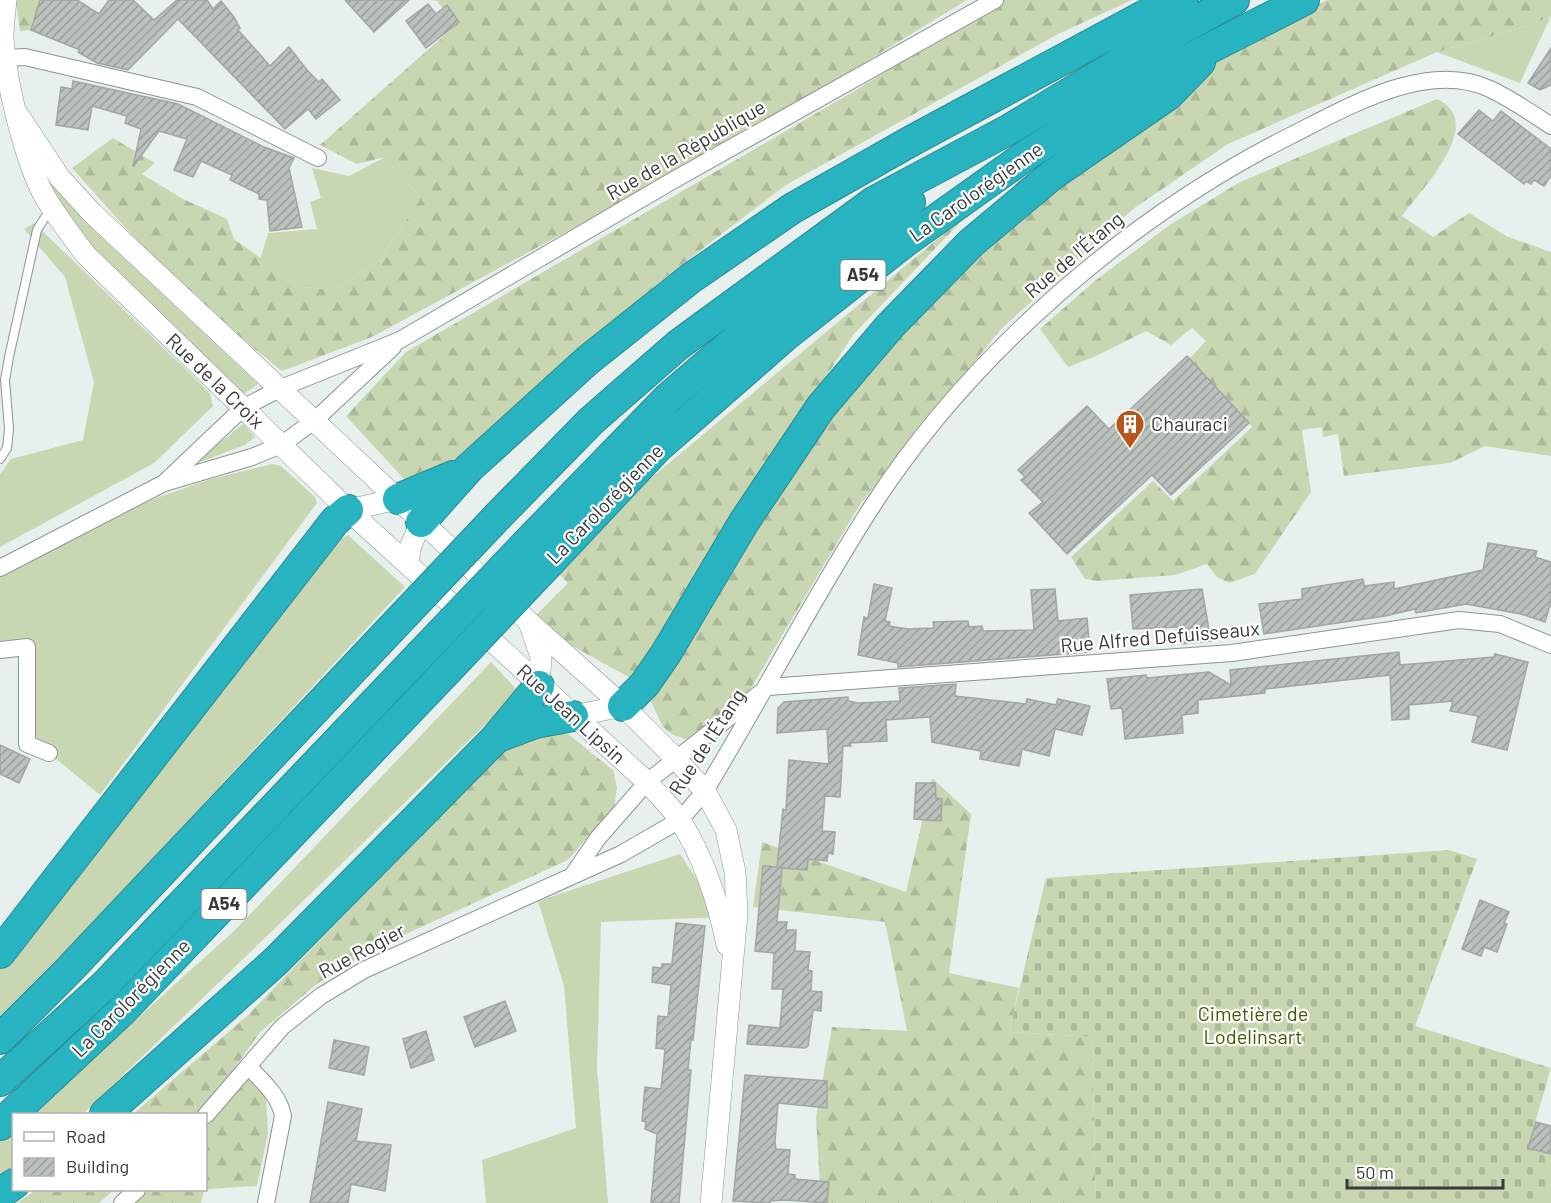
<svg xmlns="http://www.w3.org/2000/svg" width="1551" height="1203" font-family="Barlow,sans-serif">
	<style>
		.grass { fill: #c8d7b1 }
		.forest { fill: url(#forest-firs) }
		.cemetery { fill: url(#cemetery-stones) }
		.building { fill: url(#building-hatch); stroke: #a1a7a2; stroke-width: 1.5 }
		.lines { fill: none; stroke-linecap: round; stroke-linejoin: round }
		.service-casing { stroke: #8c9492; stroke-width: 10 }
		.minor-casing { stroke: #8c9492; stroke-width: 18 }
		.tertiary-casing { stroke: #8c9492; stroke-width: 22 }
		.motorway-casing { stroke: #2d8991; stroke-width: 32 }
		.service { stroke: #fff; stroke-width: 8 }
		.minor { stroke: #fff; stroke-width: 16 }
		.tertiary { stroke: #fff; stroke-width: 21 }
		.motorway { stroke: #28b3c0; stroke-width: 30 }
		.motorway-bridge-casing { stroke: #2d8991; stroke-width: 32; stroke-linecap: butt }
		.motorway-bridge { stroke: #28b3c0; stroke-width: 30 }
		.labels { text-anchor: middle; stroke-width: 4.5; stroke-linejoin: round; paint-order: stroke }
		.shield { fill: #fff; stroke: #737574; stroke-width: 1.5 }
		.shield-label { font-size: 18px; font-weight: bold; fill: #373a39 }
		.street-label { font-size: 20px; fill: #373a39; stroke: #fff }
		.poi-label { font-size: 20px; fill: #373a39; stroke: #fff; text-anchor: start }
		.park-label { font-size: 20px; fill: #435c04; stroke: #fff }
	</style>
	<defs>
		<pattern id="forest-firs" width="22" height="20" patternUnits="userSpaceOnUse" patternTransform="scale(1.5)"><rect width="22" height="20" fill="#c8d7b1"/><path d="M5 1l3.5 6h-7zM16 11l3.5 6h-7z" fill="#acb999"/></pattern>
		<pattern id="cemetery-stones" width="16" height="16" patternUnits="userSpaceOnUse" patternTransform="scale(1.5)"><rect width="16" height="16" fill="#c8d7b1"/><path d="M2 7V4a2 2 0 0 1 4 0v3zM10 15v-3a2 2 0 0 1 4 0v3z" fill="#acb999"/></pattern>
		<pattern id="building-hatch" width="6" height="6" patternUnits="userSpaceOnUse" patternTransform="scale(1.5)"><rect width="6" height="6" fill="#bbc1bc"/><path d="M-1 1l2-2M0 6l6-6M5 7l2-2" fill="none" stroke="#999e9a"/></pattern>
	</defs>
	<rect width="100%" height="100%" fill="#e8f0ee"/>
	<g class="grass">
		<polygon points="1551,16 1520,83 1437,52 1527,26"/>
		<polygon points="385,157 421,198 378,261 335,290 301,287 260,260 268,233 317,229 310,202 321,198 312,168 349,176"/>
		<polygon points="48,179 97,233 258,384 244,394 89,244 46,182"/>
		<polygon points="34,223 201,384 210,394 213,406 154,463 0,547 0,474 11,459 83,440 94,382 65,277 24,229"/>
		<polygon points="243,424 255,437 245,445 200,462 197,461"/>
		<polygon points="272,464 281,466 315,497 317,503 100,795 49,753 27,744 27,647 0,650 0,571 156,498 211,479"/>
		<polygon points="348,535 405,587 87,929 0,1016 0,961 333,543"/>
		<polygon points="491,662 519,692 83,1114 32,1114 236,929"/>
		<polygon points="680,854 722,917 601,922 597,1068 608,1203 486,1203 482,1160 576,1128 564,986 538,901"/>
		<polygon points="13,1130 13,1167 0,1176 0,1141"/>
	</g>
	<g class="forest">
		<polygon points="16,0 40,0 31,30 20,31"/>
		<polygon points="431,0 967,0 756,129 372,337 282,371 182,291 72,168 113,138 155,163 142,174 181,198 227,219 234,239 301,287 335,290 378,261 421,198 385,157 357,164 320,145 456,25 437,1"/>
		<polygon points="1002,0 1132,0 1058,34 786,185 663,279 449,464 404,479 346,416 406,352 856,90"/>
		<polygon points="1327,0 1551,0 1551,16 1527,26 1437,52 1228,144 1133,209 1000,330 859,506 738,710 696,742 673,735 663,727 643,685 529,622 568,583 548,564 971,211 853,335 740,510 762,495 917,299 1018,181 1121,110 1267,29"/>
		<path d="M1437,99C1488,122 1421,190 1402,216L1433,237L1469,213L1506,236L1551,252V456L1485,446L1450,463L1344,476L1338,434L1323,437L1322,427L1302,430L1311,492L1255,574L1229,583L1217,577L1207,564L1175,575L1097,581L1085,579L1071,557L1153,481L1173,501L1252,427L1189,359L1206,341L1192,328L1171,345L1146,331L1096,356L1068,367L1040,329L1096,280L1171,224L1240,182Z"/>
		<polygon points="538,734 568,734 613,770 617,788 614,807 568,860 375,948 318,983 260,1032 214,1097 195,1114 133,1114 247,1016 510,743"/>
		<polygon points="932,778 971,814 949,973 1019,988 1009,1032 1092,1037 1096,1203 821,1203 816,1117 832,1027 907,1031 885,922 753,907 762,842 906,892"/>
		<polygon points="248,1066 266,1097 268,1133 257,1186 206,1189 205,1114"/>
		<polygon points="36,1190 114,1190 99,1203 17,1203"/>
		<polygon points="129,1190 204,1190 201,1203 114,1203"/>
	</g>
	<polygon class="cemetery" points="1449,850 1477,859 1415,1026 1551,1068 1528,1147 1551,1154 1551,1203 1096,1203 1092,1037 1009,1032 1046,878"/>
	<g class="building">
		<polygon points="40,0 77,0 99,14 109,0 133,0 154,20 177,0 207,0 213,9 221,1 234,17 240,28 238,30 270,66 289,47 307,70 319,82 322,79 340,100 316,119 308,109 285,129 178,19 128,70 97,63 78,52 80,50 31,30"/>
		<polygon points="345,0 409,0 374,32"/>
		<polygon points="428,4 436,14 447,5 459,22 426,48 406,21"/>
		<polygon points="1551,48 1551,85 1540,90 1528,83"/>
		<polygon points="73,81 178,104 264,147 294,158 289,168 302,227 270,231 267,200 259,199 259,194 230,180 232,175 201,161 193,177 174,170 187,139 159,131 133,167 141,129 125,123 127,116 92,106 88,130 56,125 61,87 72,89"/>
		<polygon points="1479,110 1493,121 1501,111 1551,149 1551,176 1544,186 1534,180 1531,184 1526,181 1524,184 1458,134"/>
		<polygon points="1187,356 1249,423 1171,495 1152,475 1067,554 1029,513 1043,502 1021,480 1025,477 1018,470 1087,406 1109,429"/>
		<polygon points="1488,543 1537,551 1535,557 1551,562 1551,602 1545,622 1521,614 1466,604 1416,613 1415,609 1385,616 1264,634 1259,604 1302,599 1302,589 1363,579 1364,586 1394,582 1394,589 1483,570"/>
		<polygon points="874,584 892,588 885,621 890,622 889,626 908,629 934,628 933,622 968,621 969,627 982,626 983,631 1034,630 1031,590 1055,589 1058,621 1087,618 1090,652 898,667 898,663 858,655 864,617 868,618"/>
		<polygon points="1202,589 1211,641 1182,644 1179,627 1133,629 1130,595"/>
		<polygon points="1399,652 1400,665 1494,657 1495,654 1528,662 1507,750 1472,742 1478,716 1450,711 1453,701 1409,705 1409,719 1392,720 1390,675 1265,689 1265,693 1198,700 1198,713 1182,715 1183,733 1125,739 1122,708 1111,709 1107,679 1146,675 1147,678 1209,672 1231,685 1230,670"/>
		<polygon points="956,684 955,696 1026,704 1027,699 1056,705 1058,699 1090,706 1082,735 1055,729 1049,756 1022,749 1019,766 980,759 981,751 932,742 930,717 886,720 887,741 850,743 851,746 843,746 840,797 825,796 822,831 835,832 833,854 828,853 827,861 808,859 807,870 782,868 777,922 787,922 786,930 796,930 795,951 810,952 808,970 812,971 811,991 822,992 821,1011 813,1010 808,1046 805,1048 747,1044 749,1025 780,1028 783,989 772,989 774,953 755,951 763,866 777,867 783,809 786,810 789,760 829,764 827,729 777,733 778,708 784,702 848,697 848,701 858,703 900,701 899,688"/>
		<polygon points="0,745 30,759 19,783 0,774"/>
		<polygon points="916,783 935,783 936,798 942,799 941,821 914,819"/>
		<polygon points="1480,900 1509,912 1504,923 1507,924 1497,952 1484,947 1481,956 1462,949"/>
		<polygon points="676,923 705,926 693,1040 691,1039 688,1070 691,1070 679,1203 651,1203 657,1134 645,1129 646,1122 642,1121 644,1097 645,1087 661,1089 665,1049 656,1048 658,1016 668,1017 671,985 652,982 653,967 662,968 662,964 672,964"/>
		<polygon points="505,1001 516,1031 475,1047 464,1017"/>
		<polygon points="426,1031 434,1060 411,1068 403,1039"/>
		<polygon points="334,1040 369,1047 364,1075 329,1068"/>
		<polygon points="745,1075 827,1081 827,1108 778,1103 775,1142 776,1149 790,1150 788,1174 795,1175 795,1179 829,1182 827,1203 785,1200 770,1201 770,1203 733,1201"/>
		<polygon points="328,1102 362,1109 356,1141 391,1145 385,1191 351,1184 348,1203 310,1203"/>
		<polygon points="1536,1122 1551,1126 1551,1154 1528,1148"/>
	</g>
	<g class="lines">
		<g class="service-casing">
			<polyline id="service" points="0,459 7,448 9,429 5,380 9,357 37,230 51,208"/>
		</g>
		<g class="minor-casing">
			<g id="minor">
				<polyline points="7,58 25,57 197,97 318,158"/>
				<polyline points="164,483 243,408 281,388 400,340 672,181 995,0"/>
				<polyline points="0,568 164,483 252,457 281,445 315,420 393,347"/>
				<polyline points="0,650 27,647 27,744 49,753"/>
				<polyline points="768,687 1232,653 1459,620 1500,624 1551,645"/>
				<polyline points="574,873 598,838 647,782 760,693"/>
				<path d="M248,1066C262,1081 279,1095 283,1116L266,1203"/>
				<path d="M206,1115L282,1027L321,996L364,970L621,854L680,820L705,791C762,697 813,598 873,505C972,353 1129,217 1290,136C1346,108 1427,59 1490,89C1511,99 1532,113 1551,126"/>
				<polyline points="122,1203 137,1190"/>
			</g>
		</g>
		<g class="tertiary-casing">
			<g id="tertiary">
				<path d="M6,0C5,12 3,25 3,37C5,78 25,162 45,197C57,217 71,235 85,254L348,510L647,782C658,795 672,807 681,822C705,860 718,901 727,945"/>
				<polyline points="19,116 60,178 92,213 529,622 623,706 675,758 705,791 726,830 735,872 737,913 711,1203"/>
				<polyline points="348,510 398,499"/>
				<polyline points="408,565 410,548 421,522"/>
				<polyline points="530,625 541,657 539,686"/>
				<polyline points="573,716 623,706"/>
			</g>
		</g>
		<g class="motorway-casing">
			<g id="motorway">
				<polyline points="398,499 453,476"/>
				<polyline points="498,516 591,421 678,345 875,201 1010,129 1121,62 1234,0"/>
				<polyline points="421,522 469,468 588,360 691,278 793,208 913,140 1149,13 1183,0"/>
				<polyline points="527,543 668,398 766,314 910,202"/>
				<polyline points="548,564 657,448 785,336 906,241 1028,154 1136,86 1304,0"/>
				<polyline points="623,706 644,685 665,655 744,522 821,407 890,326 971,243 1052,175 1168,95 1200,62"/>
				<polyline points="498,737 535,723 573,716"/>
				<polyline points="0,953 335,521 348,510"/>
				<polyline points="0,1039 68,971 390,630"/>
				<polyline points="0,1081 105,985 419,656"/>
				<polyline points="105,1114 276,961 495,739 539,686"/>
				<polyline points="0,1125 123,1010 442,676"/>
				<polyline points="0,1194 14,1184"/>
			</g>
		</g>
		<use href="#service" class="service"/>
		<use href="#minor" class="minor"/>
		<use href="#tertiary" class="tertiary"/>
		<use href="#motorway" class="motorway"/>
		<g class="motorway-bridge-casing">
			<g id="motorway-bridge">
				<polyline points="390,630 498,516"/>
				<polyline points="419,656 527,543"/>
				<polyline points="442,676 548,564"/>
			</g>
		</g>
		<use href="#motorway-bridge" class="motorway-bridge"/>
	</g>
	<defs>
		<g id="building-pin" transform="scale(1.5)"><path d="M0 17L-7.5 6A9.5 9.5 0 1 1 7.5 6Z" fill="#b8551c" stroke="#fff"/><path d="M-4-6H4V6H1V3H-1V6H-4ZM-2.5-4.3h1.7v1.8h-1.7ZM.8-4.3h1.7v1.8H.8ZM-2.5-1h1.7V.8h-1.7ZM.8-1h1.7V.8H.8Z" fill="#fff"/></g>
	</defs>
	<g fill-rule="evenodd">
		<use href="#building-pin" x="1130" y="424"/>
	</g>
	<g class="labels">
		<g class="shield">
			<rect x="840.5" y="260" width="45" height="30" rx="4.5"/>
			<rect x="201.5" y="889" width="45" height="30" rx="4.5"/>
		</g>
		<g class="shield-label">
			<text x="863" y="281">A54</text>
			<text x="224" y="910">A54</text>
		</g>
		<g class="street-label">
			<text transform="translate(686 150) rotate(-30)" y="7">Rue de la République</text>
			<text transform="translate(976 192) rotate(-35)" y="7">La Carolorégienne</text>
			<text transform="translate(1074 255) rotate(-40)" y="7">Rue de l'Étang</text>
			<text transform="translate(215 381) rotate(44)" y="7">Rue de la Croix</text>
			<text transform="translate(605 504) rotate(-46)" y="7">La Carolorégienne</text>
			<text transform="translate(1160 637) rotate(-5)" y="7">Rue Alfred Defuisseaux</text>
			<text transform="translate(571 714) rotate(42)" y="7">Rue Jean Lipsin</text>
			<text transform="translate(707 742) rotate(-57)" y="7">Rue de l'Étang</text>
			<text transform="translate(362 951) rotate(-28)" y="7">Rue Rogier</text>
			<text transform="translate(131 998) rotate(-45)" y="7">La Carolorégienne</text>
		</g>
		<g class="poi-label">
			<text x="1151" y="431">Chauraci</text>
		</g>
		<g class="park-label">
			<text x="1253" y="1021">Cimetière de<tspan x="1253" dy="23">Lodelinsart</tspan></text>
		</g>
	</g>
	<rect x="12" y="1113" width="195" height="78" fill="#ffffff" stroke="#afb0b0" stroke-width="1.5"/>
	<rect x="24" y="1132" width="30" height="9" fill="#ffffff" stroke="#afb0b0" stroke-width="1.5"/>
	<text x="66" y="1143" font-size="18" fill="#373a39">Road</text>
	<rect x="24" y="1158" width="30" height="18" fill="url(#building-hatch)" stroke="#afb0b0" stroke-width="1.5"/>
	<text x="66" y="1173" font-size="18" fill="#373a39">Building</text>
	<path d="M1347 1179v9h156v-9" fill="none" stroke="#373a39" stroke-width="3"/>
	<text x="1356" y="1179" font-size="18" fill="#373a39" stroke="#ffffff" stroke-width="4.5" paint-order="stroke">50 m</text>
</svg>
